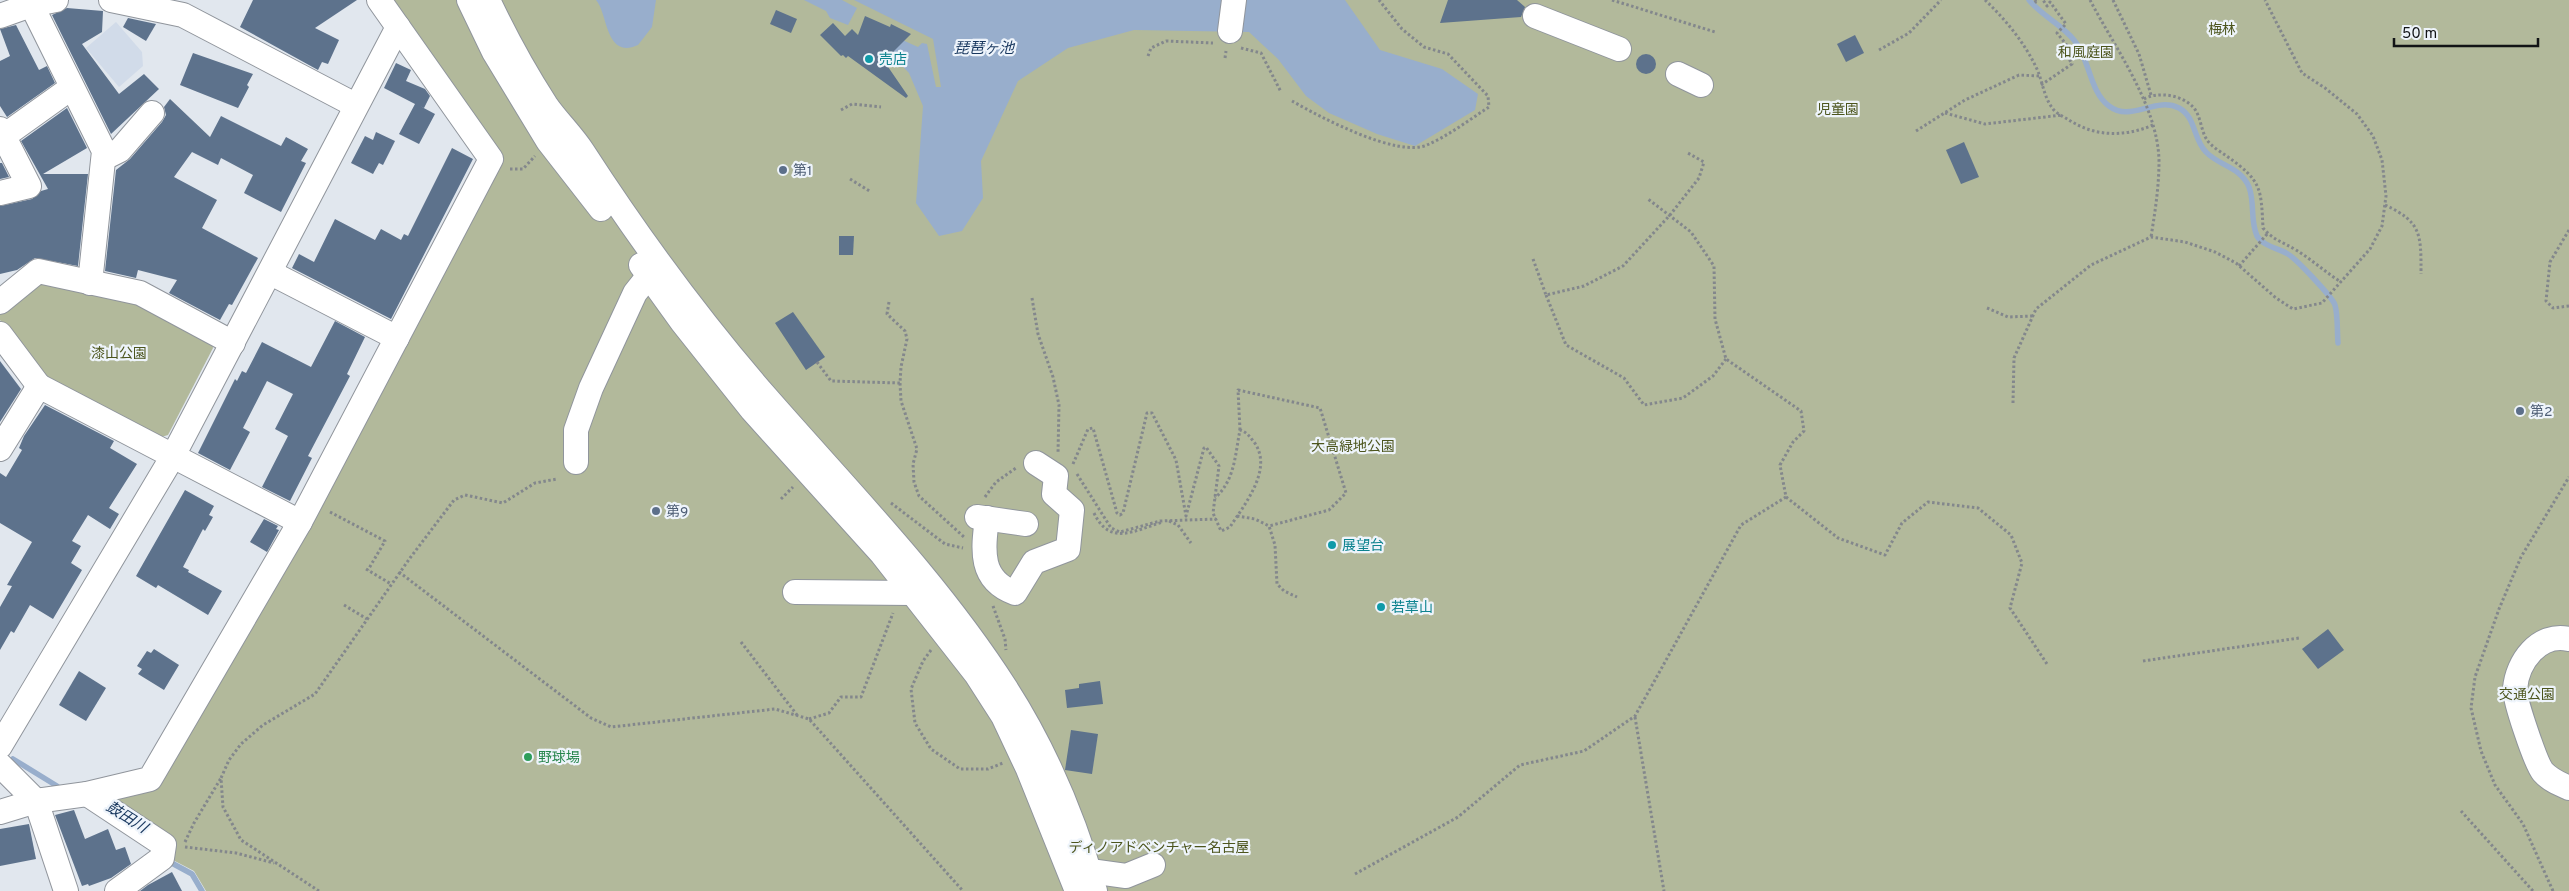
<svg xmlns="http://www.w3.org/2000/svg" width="2569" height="891" font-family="Overpass,'Noto Sans JP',sans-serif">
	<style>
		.built { fill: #d1dbe9 }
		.green { fill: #b2b99b }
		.water { fill: #98aecc }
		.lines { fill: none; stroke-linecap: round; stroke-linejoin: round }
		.stream { stroke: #98aecc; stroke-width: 5.5 }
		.building { fill: #5d728c }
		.minor-casing { stroke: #90959c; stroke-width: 26 }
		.path { stroke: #83878c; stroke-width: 3; stroke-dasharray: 2.5 2.5; stroke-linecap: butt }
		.minor { stroke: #fff; stroke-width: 24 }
		.culture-dot { fill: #0f9aa8; stroke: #eef4fb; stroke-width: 2 }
		.service-dot { fill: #5c6f8a; stroke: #eef4fb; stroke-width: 2 }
		.leisure-dot { fill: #2e9e5b; stroke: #eef4fb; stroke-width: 2 }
		.labels { text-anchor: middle; stroke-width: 4.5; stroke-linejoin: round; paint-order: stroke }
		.park-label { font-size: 14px; fill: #4c551d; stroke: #eef4fb }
		.culture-label { font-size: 14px; fill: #0d838f; stroke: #eef4fb; text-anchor: start }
		.service-label { font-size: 14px; fill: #4e5e75; stroke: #eef4fb; text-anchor: start }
		.leisure-label { font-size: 14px; fill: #27864d; stroke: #eef4fb; text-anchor: start }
		.water-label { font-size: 15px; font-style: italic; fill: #18375e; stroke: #eef4fb }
	</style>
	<rect width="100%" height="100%" fill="#e1e7ee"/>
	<polygon class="built" points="116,22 142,52 143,66 119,87 86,48"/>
	<g class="green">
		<polygon points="390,0 2569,0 2569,891 206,891 194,871 169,858 111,805 113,794 153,786 493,174"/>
		<polygon points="36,280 138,299 211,339 213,348 168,435 158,438 44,379 0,320 0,313"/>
	</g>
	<g class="water">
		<path d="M596,0H656L652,27L638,45C605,60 608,13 596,0Z"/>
		<polygon points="804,0 842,0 857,8 848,25 830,18 826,11"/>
		<polygon points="854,0 1345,0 1380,50 1442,69 1478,94 1475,110 1415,146 1377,134 1329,113 1306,96 1278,59 1249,32 1134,30 1068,48 1018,81 981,161 983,198 962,231 939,236 916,203 923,106 909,73 881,44 887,33 918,47 922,43 927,44 936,87 941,87 933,39"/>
	</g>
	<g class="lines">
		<g class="stream">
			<path d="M2029,0C2042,16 2061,24 2074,40C2090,59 2089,91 2109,106C2131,123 2155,96 2179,108C2196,117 2193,139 2206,152C2219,166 2241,167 2249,187C2255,203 2250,221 2257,236C2263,246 2277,248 2286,253C2294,256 2333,298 2335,305C2338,316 2337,331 2338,343"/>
			<polyline points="13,759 57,786"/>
			<polyline points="168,861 192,874 202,891"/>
		</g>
	</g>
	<g class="building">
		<polygon points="253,0 357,0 315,28 339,40 328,64 322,62 318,70 240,27"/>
		<polygon points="1448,0 1517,0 1525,7 1521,17 1440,23"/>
		<polygon points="67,8 103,11 102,32 82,44 119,94 144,74 159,89 111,134 52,15"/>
		<polygon points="776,10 797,19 791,33 770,24"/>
		<polygon points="865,16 890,27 891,24 911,34 884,61 908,96 906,98 848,56 846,58 843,55 841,56 820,35 833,23 845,36 852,29 858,35"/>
		<polygon points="128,18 156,24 146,41 123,27"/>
		<polygon points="16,25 39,70 47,66 55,83 7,117 0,106 0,61 10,56 0,29"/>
		<polygon points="1855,35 1864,53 1846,62 1837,44"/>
		<polygon points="193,53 253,74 247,85 249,87 238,108 180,85"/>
		<circle cx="1646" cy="64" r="10"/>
		<polygon points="396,63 411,70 406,81 425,89 430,96 424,108 420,106 435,114 419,144 399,134 415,104 384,88"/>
		<polygon points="170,99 210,137 221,116 281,146 286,137 308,149 301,161 306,163 281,212 244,193 253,175 221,158 218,165 192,152 174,177 217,200 202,228 258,258 232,305 229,304 220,320 169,293 177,280 138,270 136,278 105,271 116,170 130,159 162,122 166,115 164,107"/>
		<polygon points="67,108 87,148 43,174 88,174 78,266 35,258 17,270 0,274 0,206 32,199 41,191 48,189 21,141"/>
		<polygon points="376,132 395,141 383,165 379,163 373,174 351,163 365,136 373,140"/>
		<polygon points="1964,142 1979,177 1961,184 1946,150"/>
		<polygon points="452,148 473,159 391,319 292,268 299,254 314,262 335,219 375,240 381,229 401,240 404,234 408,236"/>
		<polygon points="0,163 2,163 9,177 0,179"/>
		<polygon points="839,236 854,236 853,255 839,255"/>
		<polygon points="793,312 825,357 806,370 775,323"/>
		<polygon points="335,321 365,337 347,374 350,376 308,456 312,458 290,501 262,487 288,436 275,429 293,394 267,381 243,428 250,432 230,470 198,453 235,379 237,381 242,371 246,373 262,342 311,367"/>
		<polygon points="0,361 21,389 0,422"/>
		<polygon points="45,405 114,441 110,448 137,464 109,508 119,514 110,529 88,515 72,541 81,546 71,563 82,570 53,619 30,605 14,633 11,631 0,650 0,607 12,586 7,585 32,542 0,523 0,473 6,477 22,450 19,448 24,436"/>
		<polygon points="185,490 214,506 209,515 213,517 205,531 203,529 183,567 189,570 188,572 222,591 208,615 158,585 156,588 136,576"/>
		<polygon points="264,519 278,526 276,529 279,530 267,552 250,542"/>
		<polygon points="2328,629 2344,650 2318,669 2302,649"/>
		<polygon points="154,649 179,665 164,690 138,674 142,669 137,666 147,651 151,653"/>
		<polygon points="79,671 106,688 86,721 59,705"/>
		<polygon points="1100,681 1103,704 1067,708 1065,690 1079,688 1079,684"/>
		<polygon points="1071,730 1098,734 1092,774 1065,770"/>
		<polygon points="74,810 85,839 108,829 116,850 125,847 131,864 111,878 89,886 88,884 82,886 55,815"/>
		<polygon points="29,824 36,859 0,866 0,829"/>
		<polygon points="172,872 182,891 140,891 148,885"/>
	</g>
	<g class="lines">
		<g class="minor-casing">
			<g id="minor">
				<polyline points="29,0 104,151 90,283"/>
				<polyline points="111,0 183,15 355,105"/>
				<polyline points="469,0 494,52 548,141 601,209"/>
				<path d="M488,0C505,36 524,71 546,105C557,121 572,135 583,152C638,237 699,320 766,397C848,491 937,581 1005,687C1045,749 1075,821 1095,891"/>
				<polyline points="0,16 31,5 56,0"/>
				<polyline points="1535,16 1619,49"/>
				<polyline points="1230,31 1234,0"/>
				<polyline points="1678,74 1701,85"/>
				<polyline points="0,129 29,186 0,193"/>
				<polyline points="4,136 71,88"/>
				<polyline points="104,158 120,150 152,113"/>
				<polyline points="641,265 682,322 752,410 882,554 976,674 1003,716 1028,769 1077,891"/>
				<polyline points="271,273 397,338"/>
				<polyline points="0,302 38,271 140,293 233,343"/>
				<polyline points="0,334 39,386"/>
				<polyline points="0,449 39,386 173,456 0,746"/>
				<polyline points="576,462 576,430 591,388 635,293 658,264"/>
				<polyline points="977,517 1026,524"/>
				<path d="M987,518C983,550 979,580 1015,593L1034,562L1068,549L1072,510L1054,494L1056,476L1036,463"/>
				<polyline points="300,522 173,456 398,27"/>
				<polyline points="795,592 913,593"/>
				<path d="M2569,639C2539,632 2517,662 2515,689C2514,699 2536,764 2543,772C2550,780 2560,784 2569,788"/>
				<polyline points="0,765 36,801 66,891"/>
				<polyline points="87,794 164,845 162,858 117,891"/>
				<polyline points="0,812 36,801 87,794 150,779 300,522 491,159 379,0"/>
				<polyline points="1090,871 1126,876 1153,865"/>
			</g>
		</g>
		<g class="path">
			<polyline points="1612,0 1715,32"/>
			<path d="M1985,0C2005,19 2024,42 2036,67C2043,81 2043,96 2053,109C2057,114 2064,117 2069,120C2095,137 2125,137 2153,125"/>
			<polyline points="2035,0 2036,2 2038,0"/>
			<path d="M2090,0C2115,48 2158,106 2159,161C2159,187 2155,212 2151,237"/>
			<polyline points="2113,0 2139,54 2151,95"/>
			<polyline points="1241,48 1261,53 1281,92"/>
			<polyline points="1879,50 1909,33 1941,0"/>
			<polyline points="1148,56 1151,48 1166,41 1213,43"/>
			<polyline points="1225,58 1226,51"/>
			<polyline points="2041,85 2072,64 2065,52 2069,48 2057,33 2066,24 2050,2 2047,6 2043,0"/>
			<path d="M2144,99C2158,91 2183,95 2194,108C2201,117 2201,131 2207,140C2212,147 2221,152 2228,157C2262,181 2261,189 2263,228C2273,240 2283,242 2296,250C2311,259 2325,272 2341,282"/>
			<path d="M1292,101C1320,117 1397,158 1427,145C1448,136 1469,120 1489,107L1488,96L1448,54L1424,47L1402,29L1379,0"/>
			<polyline points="841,110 852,104 881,107"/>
			<polyline points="1945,113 1985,124 2062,115"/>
			<polyline points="1916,131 1965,100 2019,75 2039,76"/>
			<polyline points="510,169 523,169 535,156"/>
			<polyline points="850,179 871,192"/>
			<path d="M2385,205C2422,222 2421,235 2421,274"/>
			<polyline points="2569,230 2550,262 2546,301 2553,308 2569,306"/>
			<polyline points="1533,259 1546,295 1584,286 1623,266 1670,215 1699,178 1704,162 1686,152"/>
			<polyline points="2239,266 2268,233"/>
			<polyline points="1546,295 1566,345 1624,378 1644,405 1683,398 1713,376 1726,359"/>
			<polyline points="1032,298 1038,334 1053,377 1059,405 1058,454"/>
			<polyline points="889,302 887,314 905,331 907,339 901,367 900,383 901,401 917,449 913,464 914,482 919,496 964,537"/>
			<polyline points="1987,308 2008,317 2033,316"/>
			<polyline points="817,362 831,381 900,383"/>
			<polyline points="2013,403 2014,358 2036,309 2091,265 2151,237 2185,242 2215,252 2236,263 2276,298 2293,309 2322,303 2370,249 2382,226 2386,196 2382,160 2373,136 2357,114 2325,88 2302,73 2265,0"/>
			<polyline points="1240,430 1238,390 1320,408 1346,493 1329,510 1269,526"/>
			<path d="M1073,464L1088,429L1093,428L1117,513L1120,515L1123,513L1147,413H1152L1176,460L1186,516L1204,448L1206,447L1219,466L1213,513L1221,531L1230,527C1244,505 1274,469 1254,442C1250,437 1247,432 1240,430C1235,455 1235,480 1215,498"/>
			<polyline points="1077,474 1111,528 1120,532 1160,521 1216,519"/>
			<polyline points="985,497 996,482 1016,468"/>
			<polyline points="1786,497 1838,538 1885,555 1902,523 1928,502 1978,508 2011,535 2022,563 2010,608 2047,664"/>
			<polyline points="781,499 793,487"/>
			<polyline points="891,503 945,544 963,548"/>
			<polyline points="330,512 385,541 368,570"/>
			<path d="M1094,513C1110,547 1135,530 1163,522"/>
			<polyline points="1237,516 1255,519 1269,526 1275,545 1277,584 1284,591 1297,597"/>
			<polyline points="1169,521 1178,525 1191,543"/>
			<polyline points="366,569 391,584"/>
			<polyline points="399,572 591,718 611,727 775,709 809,719 963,891"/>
			<polyline points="344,605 367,619"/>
			<polyline points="993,606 1005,639 1006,650"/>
			<polyline points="741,642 797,715"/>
			<polyline points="931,650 923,661 911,689 915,723 931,749 960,769 988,769 1003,763"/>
			<polyline points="2143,661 2299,638"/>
			<polyline points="1635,717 1664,891"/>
			<polyline points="809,719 829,713 841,697 861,697 893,613"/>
			<polyline points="2461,811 2533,891"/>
			<polyline points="185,842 194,823 221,778"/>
			<polyline points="185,847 236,853 274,863"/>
			<polyline points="1355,874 1458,817 1520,765 1584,751 1635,716 1741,525 1786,497 1780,465 1793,442 1804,431 1801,411 1726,359 1715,319 1714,266 1691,232 1648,199"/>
			<polyline points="319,891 241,840 223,807 221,778 229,760 241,744 263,725 315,694 410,558 454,500 465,495 503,503 535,483 557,479"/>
			<polyline points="2553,891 2523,824 2495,785 2481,751 2471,708 2475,677 2499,609 2521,557 2569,477"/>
		</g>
		<use href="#minor" class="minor"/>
	</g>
	<g class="culture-dot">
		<circle cx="869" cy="59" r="5"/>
		<circle cx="1332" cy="545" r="5"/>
		<circle cx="1381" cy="607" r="5"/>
	</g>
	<g class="service-dot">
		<circle cx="783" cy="170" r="5"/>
		<circle cx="2520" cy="411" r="5"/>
		<circle cx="656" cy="511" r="5"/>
	</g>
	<circle class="leisure-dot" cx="528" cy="757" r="5"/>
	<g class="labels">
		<g class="park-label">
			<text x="2222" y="34">梅林</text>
			<text x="2086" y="57">和風庭園</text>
			<text x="1838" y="114">児童園</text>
			<text x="119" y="358">漆山公園</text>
			<text x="1353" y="451">大高緑地公園</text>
			<text x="2527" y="699">交通公園</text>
			<text x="1159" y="852">ディノアドベンチャー名古屋</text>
		</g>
		<g class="culture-label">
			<text x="879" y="64">売店</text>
			<text x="1342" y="550">展望台</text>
			<text x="1391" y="612">若草山</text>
		</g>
		<g class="service-label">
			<text x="793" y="175">第1</text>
			<text x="2530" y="416">第2</text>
			<text x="666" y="516">第9</text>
		</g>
		<g class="leisure-label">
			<text x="538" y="762">野球場</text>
		</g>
		<g class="water-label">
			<text x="984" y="53">琵琶ヶ池</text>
			<text transform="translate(127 817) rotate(32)" y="5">鼓田川</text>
		</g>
	</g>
	<path d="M2394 38v8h144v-8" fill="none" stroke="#121416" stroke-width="2.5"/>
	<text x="2402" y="38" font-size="15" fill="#121416" stroke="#eef4fb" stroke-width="4" paint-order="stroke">50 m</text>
</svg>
